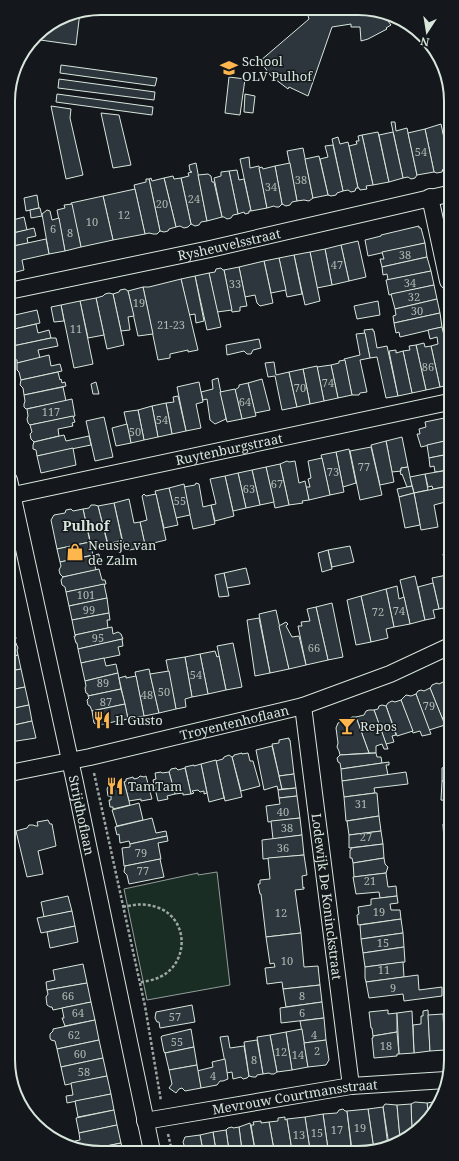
<svg xmlns="http://www.w3.org/2000/svg" width="459" height="1161" font-family="'Noto Serif',serif">
	<style>
		.green { fill: #1a2d24; stroke: #939e99 }
		.building { fill: #2c363c; stroke: #d8e6dc }
		.lines { fill: none; stroke-linecap: round; stroke-linejoin: round }
		.street-casing { stroke: #d8e6dc; stroke-width: 18 }
		.path { stroke: #9da8a2; stroke-width: 2.5; stroke-dasharray: 3 2; stroke-linecap: butt }
		.street { stroke: #14181c; stroke-width: 16 }
		.labels { text-anchor: middle; stroke-width: 3; stroke-linejoin: round; paint-order: stroke }
		.number-label { font-size: 11px; fill: #adbab4 }
		.poi-label { font-size: 13px; fill: #d8e6dc; stroke: #14181c; text-anchor: start }
		.street-label { font-size: 13px; fill: #d8e6dc; stroke: #14181c }
		.neighbourhood-label { font-size: 14px; font-weight: bold; fill: #d8e6dc; stroke: #14181c }
		.rim { fill: none; stroke: #d8e6dc; stroke-width: 2 }
	</style>
	<rect width="100%" height="100%" fill="#14181c"/>
	<polygon class="green" points="217,872 230,985 147,1000 124,889 198,873 198,875"/>
	<g class="building">
		<polygon points="306,9 376,10 389,16 391,20 388,21 391,25 386,28 387,29 368,39 361,41 360,27 351,27 351,24 332,27 308,96 289,87 288,89 271,76 260,61 309,19"/>
		<polygon points="80,12 76,45 33,39 39,31 66,15"/>
		<polygon points="61,65 157,78 155,86 60,73"/>
		<polygon points="229,77 245,79 240,115 225,113"/>
		<polygon points="59,79 155,92 154,100 58,88"/>
		<polygon points="57,94 153,107 152,115 56,102"/>
		<polygon points="245,94 255,96 253,113 244,112"/>
		<polygon points="51,106 71,109 70,118 83,175 66,179"/>
		<polygon points="101,113 119,115 131,165 113,168"/>
		<polygon points="391,122 395,122 396,131 407,128 417,175 415,178 411,179 408,177 403,178"/>
		<polygon points="441,124 448,157 448,168 443,169 442,172 437,173 434,172 425,129"/>
		<polygon points="425,129 434,172 417,175 408,133"/>
		<polygon points="448,130 448,157 443,132"/>
		<polygon points="378,132 389,182 373,185 362,135"/>
		<polygon points="393,132 403,178 389,182 379,135"/>
		<polygon points="362,135 373,185 366,186 367,189 360,190 359,188 358,188 349,146 357,144 356,141 359,141 358,136"/>
		<polygon points="338,137 340,144 348,142 358,188 356,188 355,191 351,192 348,190 343,191 332,139"/>
		<polygon points="333,145 343,191 337,193 336,195 331,196 328,195 320,159 328,157 325,146"/>
		<polygon points="303,148 313,198 309,201 304,200 297,201 287,151"/>
		<polygon points="319,156 328,195 313,198 305,159"/>
		<polygon points="249,157 250,168 259,166 267,208 251,211 240,159"/>
		<polygon points="196,163 207,221 201,222 199,225 195,226 191,224 181,178 189,176 188,173 192,172 190,171 189,165"/>
		<polygon points="290,163 297,201 292,202 290,205 286,206 282,204 275,166"/>
		<polygon points="275,166 282,204 279,207 276,207 274,206 267,208 259,168 262,167 263,169"/>
		<polygon points="237,170 239,180 244,179 251,211 249,211 249,213 245,214 244,212 238,214 229,171"/>
		<polygon points="229,171 238,214 233,215 231,218 227,219 224,217 222,217 214,178 221,176 221,172"/>
		<polygon points="208,174 211,176 212,182 214,182 222,217 207,221 198,175"/>
		<polygon points="173,176 174,179 181,178 191,224 188,227 184,228 180,226 176,227 164,178"/>
		<polygon points="151,178 152,181 164,178 176,227 169,229 168,231 164,232 160,231 149,179"/>
		<polygon points="146,179 149,179 160,231 157,234 153,234 149,233 145,234 134,185 146,182"/>
		<polygon points="135,189 145,234 113,240 103,196"/>
		<polygon points="37,195 39,208 26,211 24,198"/>
		<polygon points="103,196 113,240 81,247 71,203"/>
		<polygon points="72,204 81,247 65,251 57,210 65,208 64,205"/>
		<polygon points="39,208 40,208 42,216 31,218 30,210"/>
		<polygon points="47,210 50,211 52,220 59,218 65,251 49,254 42,214"/>
		<polygon points="24,217 27,230 9,234 9,221"/>
		<polygon points="419,226 419,228 421,228 425,243 368,256 365,240 381,236 381,235"/>
		<polygon points="34,228 36,236 27,238 28,243 9,247 9,234"/>
		<polygon points="46,239 49,254 22,260 24,270 9,274 9,247"/>
		<polygon points="358,241 366,277 349,281 341,245"/>
		<polygon points="425,243 427,257 382,267 380,259 384,259 382,252"/>
		<polygon points="341,245 349,281 332,285 325,249"/>
		<polygon points="325,249 332,285 317,288 310,252"/>
		<polygon points="310,252 320,301 305,305 294,255"/>
		<polygon points="294,255 302,294 287,297 279,258"/>
		<polygon points="427,257 431,271 388,280 387,274 383,275 382,267"/>
		<polygon points="279,258 286,290 271,293 264,261"/>
		<polygon points="264,261 273,303 260,306 257,303 255,295 245,297 239,267"/>
		<polygon points="239,267 247,306 240,307 240,311 232,312 224,270"/>
		<polygon points="221,268 223,270 224,270 232,310 217,312 209,273 215,272 216,269"/>
		<polygon points="431,271 434,285 389,295 386,280"/>
		<polygon points="209,273 221,327 207,330 195,276"/>
		<polygon points="195,276 204,321 196,323 195,314 189,315 181,279"/>
		<polygon points="181,279 198,350 188,352 188,350 170,354 170,358 158,360 143,287 149,287"/>
		<polygon points="434,285 437,299 395,309 391,294"/>
		<polygon points="143,287 153,334 138,336 128,291"/>
		<polygon points="125,289 128,291 134,316 128,317 130,330 121,331 113,294 119,292 120,290"/>
		<polygon points="109,293 113,294 124,345 107,349 96,298 103,296 105,294"/>
		<polygon points="96,298 104,335 88,338 80,301"/>
		<polygon points="437,299 440,313 394,323 393,316 396,315 395,309"/>
		<polygon points="80,301 93,364 74,368 61,305"/>
		<polygon points="378,301 380,315 357,319 354,306"/>
		<polygon points="61,305 64,321 54,322 51,307"/>
		<polygon points="37,310 40,323 10,330 9,314 12,313 15,315"/>
		<polygon points="440,313 442,327 400,337 399,332 396,333 394,323"/>
		<polygon points="36,324 38,333 49,330 51,338 13,346 10,330"/>
		<polygon points="442,327 449,357 449,385 440,387 431,346 438,344 437,337 430,339 428,330"/>
		<polygon points="373,329 373,331 374,331 377,348 387,346 398,396 386,398 377,357 370,358 364,330"/>
		<polygon points="365,333 370,358 360,360 367,392 360,393 359,395 352,395 344,359 360,355 356,334"/>
		<polygon points="51,338 56,338 58,346 38,350 40,358 17,363 17,360 14,359 13,355 15,352 13,346"/>
		<polygon points="259,339 261,348 253,350 251,354 247,354 244,351 227,355 226,345"/>
		<polygon points="424,343 425,347 431,346 440,387 426,390 416,345"/>
		<polygon points="416,345 426,390 412,393 403,351 410,350 409,346"/>
		<polygon points="396,350 396,353 403,351 412,393 398,396 389,351"/>
		<polygon points="49,355 51,366 60,364 62,371 21,380 19,372 17,370 17,363"/>
		<polygon points="345,360 352,395 338,398 331,365 339,363 339,361"/>
		<polygon points="274,362 276,375 289,372 297,407 282,410 275,376 268,377 265,363"/>
		<polygon points="331,365 338,398 324,401 317,367"/>
		<polygon points="317,366 324,401 310,404 303,369"/>
		<polygon points="303,369 310,404 297,407 289,372"/>
		<polygon points="58,372 60,380 61,379 62,383 65,382 66,386 24,395 23,388 20,385 21,380"/>
		<polygon points="218,378 226,419 215,424 210,420 207,399 203,400 201,392 213,389 212,380"/>
		<polygon points="262,379 270,410 255,413 248,383"/>
		<polygon points="96,382 99,394 93,394 91,384"/>
		<polygon points="199,382 203,402 196,404 201,428 186,431 177,387"/>
		<polygon points="248,383 256,416 242,419 235,390 239,387 239,385"/>
		<polygon points="63,387 66,401 26,409 24,407 24,404 25,401 24,395"/>
		<polygon points="235,389 242,419 227,422 220,392"/>
		<polygon points="178,396 186,431 172,434 166,403 174,402 173,397"/>
		<polygon points="72,399 75,416 30,425 28,423 27,419 28,416 27,409"/>
		<polygon points="166,403 172,434 158,437 152,406"/>
		<polygon points="152,406 158,437 144,440 138,410"/>
		<polygon points="138,410 144,440 131,443 124,412"/>
		<polygon points="73,416 75,422 72,423 73,426 58,429 59,436 34,442 31,439 30,434 32,432 30,425"/>
		<polygon points="104,417 113,457 95,461 86,421"/>
		<polygon points="449,417 449,440 421,447 417,434 420,434 419,429 426,427 425,422"/>
		<polygon points="127,424 131,443 116,446 112,428"/>
		<polygon points="64,435 66,441 89,436 91,445 37,456 36,450 33,449 33,445 34,442"/>
		<polygon points="402,437 408,467 401,468 401,471 392,472 386,441"/>
		<polygon points="449,440 449,454 429,458 427,445"/>
		<polygon points="386,441 394,482 380,485 371,445"/>
		<polygon points="371,447 382,495 360,500 350,451"/>
		<polygon points="73,448 76,465 41,473 37,456"/>
		<polygon points="349,449 356,483 343,487 336,452"/>
		<polygon points="336,452 344,492 330,495 321,455"/>
		<polygon points="449,454 449,470 435,472 434,466 430,467 429,458"/>
		<polygon points="322,458 330,495 309,500 306,487 310,487 308,479 311,478 308,461"/>
		<polygon points="287,461 289,462 295,461 299,483 305,481 309,500 302,501 303,503 289,505 280,464"/>
		<polygon points="280,464 289,505 275,508 266,467"/>
		<polygon points="266,467 274,502 260,505 252,470"/>
		<polygon points="408,467 412,486 407,487 402,474 401,475 400,471 401,471 401,468"/>
		<polygon points="252,470 260,505 246,508 238,473"/>
		<polygon points="449,470 449,486 433,489 432,486 428,487 425,474"/>
		<polygon points="238,473 246,508 233,511 225,476"/>
		<polygon points="425,474 428,490 414,493 410,477"/>
		<polygon points="225,476 234,516 215,521 211,505 216,504 210,479"/>
		<polygon points="196,483 199,484 203,507 211,505 215,524 193,529 184,487 195,485"/>
		<polygon points="184,484 190,515 176,518 169,488"/>
		<polygon points="412,486 414,493 399,497 397,489"/>
		<polygon points="449,486 449,501 434,505 438,527 421,530 414,493"/>
		<polygon points="169,488 178,525 164,528 155,491"/>
		<polygon points="414,493 420,525 405,528 399,497"/>
		<polygon points="144,494 146,496 156,494 166,540 145,545 140,522 147,520 142,496"/>
		<polygon points="129,499 134,523 140,522 145,545 134,547 135,549 129,550 128,546 124,547 114,503"/>
		<polygon points="449,501 449,511 448,511 446,502"/>
		<polygon points="114,503 122,540 108,544 98,506"/>
		<polygon points="91,505 95,505 98,506 107,542 91,545 83,509 89,508"/>
		<polygon points="71,509 73,511 83,509 90,542 57,549 51,520 54,515 65,513 66,510"/>
		<polygon points="90,542 93,555 60,562 57,549"/>
		<polygon points="350,546 354,562 332,567 328,550"/>
		<polygon points="328,550 332,569 322,572 318,553"/>
		<polygon points="449,553 449,561 445,562 443,554"/>
		<polygon points="99,554 100,561 94,562 96,570 63,577 60,574 59,570 61,566 60,562"/>
		<polygon points="246,568 250,584 227,588 224,573"/>
		<polygon points="99,569 102,580 105,580 106,584 66,592 65,587 62,585 61,580 63,577"/>
		<polygon points="224,573 229,596 219,597 215,575"/>
		<polygon points="447,575 449,585 449,615 445,616 443,608 439,609 432,578"/>
		<polygon points="415,576 425,620 410,624 400,580"/>
		<polygon points="433,583 439,609 433,610 435,618 425,620 418,587"/>
		<polygon points="104,584 107,598 69,606 66,592"/>
		<polygon points="397,586 399,599 404,597 410,624 394,627 386,589"/>
		<polygon points="386,589 394,627 386,629 388,638 371,642 361,596"/>
		<polygon points="361,596 371,642 356,645 347,600"/>
		<polygon points="107,598 109,613 72,620 69,606"/>
		<polygon points="332,603 343,657 328,660 316,607"/>
		<polygon points="316,607 328,660 306,665 298,626 302,626 301,622 310,621 307,609"/>
		<polygon points="276,610 289,669 270,673 259,614"/>
		<polygon points="109,613 110,620 107,620 108,628 75,635 72,620"/>
		<polygon points="10,616 11,617 13,628 10,629"/>
		<polygon points="259,618 270,673 255,676 247,620"/>
		<polygon points="286,622 288,624 286,626 292,637 299,636 306,665 289,669 279,626"/>
		<polygon points="112,627 113,634 118,632 121,634 123,639 78,649 77,643 76,643 74,636 76,636 75,635"/>
		<polygon points="13,628 14,634 15,635 16,638 15,641 10,643 10,629"/>
		<polygon points="122,639 123,646 118,647 120,655 81,663 78,649"/>
		<polygon points="15,641 18,648 17,650 18,655 10,657 10,643"/>
		<polygon points="233,643 242,687 226,690 217,646"/>
		<polygon points="215,651 217,657 219,656 226,690 208,694 200,654"/>
		<polygon points="200,654 208,694 192,697 185,657"/>
		<polygon points="18,655 21,669 10,671 10,657"/>
		<polygon points="185,657 192,697 185,699 186,707 176,709 166,660"/>
		<polygon points="104,658 106,666 116,664 118,673 85,681 81,663"/>
		<polygon points="21,669 25,687 10,690 10,671"/>
		<polygon points="149,669 159,713 144,716 135,672"/>
		<polygon points="169,671 176,709 159,713 150,674"/>
		<polygon points="118,673 121,689 88,696 88,694 86,693 85,688 86,686 85,681"/>
		<polygon points="126,676 126,678 136,676 144,716 128,719 119,678"/>
		<polygon points="449,679 450,715 442,718 430,688 431,687 432,685 437,683 439,684"/>
		<polygon points="25,687 29,705 10,709 10,690"/>
		<polygon points="430,688 445,725 429,730 416,694 418,691 421,690 424,691"/>
		<polygon points="121,689 125,704 92,711 90,706 88,705 87,700 89,698 88,696"/>
		<polygon points="416,694 431,734 422,736 420,731 413,733 401,700 406,695 411,696"/>
		<polygon points="401,700 413,731 397,736 386,706 388,703 392,701 395,702"/>
		<polygon points="125,704 128,719 98,725 94,723 92,711"/>
		<polygon points="29,705 32,721 10,726 10,709"/>
		<polygon points="382,705 386,706 396,735 392,736 394,742 386,744 374,710 378,709 379,706"/>
		<polygon points="369,710 374,710 388,749 384,749 382,744 376,746 376,753 369,753 356,717 364,715 366,711"/>
		<polygon points="352,717 356,717 369,753 340,755 339,751 337,747 338,743 336,728 338,723 348,720"/>
		<polygon points="32,721 36,738 10,742 10,726"/>
		<polygon points="289,738 289,740 290,740 294,774 279,776 272,744 279,743 279,740"/>
		<polygon points="272,746 279,776 282,789 278,790 277,786 264,790 256,750"/>
		<polygon points="242,753 242,754 248,753 250,761 253,761 260,786 241,791 232,757 234,756 234,755"/>
		<polygon points="376,753 377,757 381,757 382,763 341,769 340,763 338,762 337,758 340,755"/>
		<polygon points="229,755 232,757 242,797 225,801 216,761 223,759 224,757"/>
		<polygon points="216,760 224,798 209,802 201,764"/>
		<polygon points="389,762 389,765 386,765 388,775 342,781 341,769"/>
		<polygon points="201,764 207,793 204,794 204,791 200,792 198,790 192,791 194,793 191,794 185,767 194,765 194,766"/>
		<polygon points="450,764 450,782 442,781 442,768"/>
		<polygon points="176,768 178,770 185,768 191,794 183,795 183,793 175,794 169,772 171,769"/>
		<polygon points="161,772 162,773 169,772 175,794 167,796 168,799 158,801 153,780 156,779 155,773"/>
		<polygon points="406,772 408,784 374,788 375,793 344,797 342,781"/>
		<polygon points="294,774 296,788 282,789 279,776"/>
		<polygon points="140,776 144,777 146,776 152,799 141,801 141,799 129,801 124,782 126,781 126,779 133,777 134,779 138,778"/>
		<polygon points="116,781 116,783 124,782 130,805 113,809 113,807 110,807 109,800 111,800 111,796 108,796 107,789 108,787 109,782"/>
		<polygon points="442,781 450,782 450,801 441,800"/>
		<polygon points="296,788 297,796 279,798 278,790"/>
		<polygon points="375,793 377,793 379,816 346,821 344,797"/>
		<polygon points="297,796 300,818 268,822 266,806 280,804 279,798"/>
		<polygon points="139,803 143,820 117,826 112,810"/>
		<polygon points="379,816 381,831 349,835 347,821"/>
		<polygon points="152,818 156,833 166,831 167,836 130,844 129,841 120,843 119,834 117,835 115,827"/>
		<polygon points="300,818 302,835 273,839 271,821"/>
		<polygon points="48,820 50,824 52,824 56,846 38,851 43,874 27,877 16,831 27,828 29,825 33,825 36,826 38,826 37,822"/>
		<polygon points="443,824 450,825 450,842 444,841"/>
		<polygon points="381,831 383,844 349,848 349,835"/>
		<polygon points="302,835 304,855 263,859 262,840"/>
		<polygon points="167,836 168,841 158,843 161,859 125,866 124,866 122,848 130,847 130,844"/>
		<polygon points="444,841 450,842 450,894 445,893"/>
		<polygon points="383,844 384,858 353,863 352,858 350,858 350,850 351,850 351,848"/>
		<polygon points="304,855 307,875 302,876 303,888 304,887 304,889 295,890 301,933 266,937 261,894 260,894 258,884 260,884 260,880 270,879 268,858"/>
		<polygon points="384,858 385,864 388,867 386,873 354,877 353,863"/>
		<polygon points="160,859 164,877 129,884 127,875 124,872 125,866"/>
		<polygon points="386,873 388,887 396,886 397,896 380,898 379,892 356,894 353,877"/>
		<polygon points="445,893 450,894 450,943 447,943"/>
		<polygon points="68,896 72,911 44,917 41,902"/>
		<polygon points="397,896 398,903 390,904 391,910 400,910 401,919 358,925 357,915 359,914 358,907 371,905 371,899"/>
		<polygon points="72,911 75,926 41,933 37,918"/>
		<polygon points="401,919 403,933 361,939 360,925"/>
		<polygon points="75,926 78,942 50,948 47,932"/>
		<polygon points="301,933 304,967 318,966 320,985 283,989 282,982 267,984 265,968 275,967 274,963 270,964 266,937"/>
		<polygon points="403,933 404,947 363,953 361,939"/>
		<polygon points="447,943 450,943 451,960 447,960"/>
		<polygon points="404,947 405,962 365,967 363,953"/>
		<polygon points="403,962 404,977 366,982 365,978 365,967"/>
		<polygon points="83,964 87,983 47,990 46,982 55,980 53,970"/>
		<polygon points="418,975 419,990 442,987 442,996 404,1001 403,994 369,998 366,982"/>
		<polygon points="87,983 91,1002 53,1010 52,1007 50,1007 47,1005 46,997 48,994 47,990"/>
		<polygon points="320,985 322,1002 286,1007 283,989"/>
		<polygon points="91,1002 95,1020 65,1026 62,1018 64,1018 62,1008"/>
		<polygon points="322,1002 324,1018 281,1023 280,1008"/>
		<polygon points="192,1005 195,1022 160,1028 159,1022 157,1022 155,1018 156,1012"/>
		<polygon points="388,1010 388,1014 397,1013 397,1032 373,1036 372,1028 371,1028 369,1012"/>
		<polygon points="428,1010 430,1051 414,1053 413,1025 421,1024 421,1016 423,1016 423,1011"/>
		<polygon points="412,1011 414,1053 399,1054 397,1013"/>
		<polygon points="443,1014 445,1050 430,1051 428,1015"/>
		<polygon points="447,1017 451,1017 451,1050 445,1050 444,1021 447,1020"/>
		<polygon points="324,1018 326,1040 304,1043 300,1021"/>
		<polygon points="95,1020 99,1040 57,1049 55,1041 51,1040 50,1038 50,1034 53,1031 53,1029"/>
		<polygon points="191,1029 194,1047 165,1053 164,1052 161,1037 162,1036"/>
		<polygon points="302,1029 308,1067 292,1070 286,1032"/>
		<polygon points="286,1032 292,1070 277,1072 270,1035"/>
		<polygon points="397,1032 399,1054 397,1054 397,1056 374,1058 372,1038 373,1038 373,1036"/>
		<polygon points="270,1035 277,1072 274,1074 271,1074 269,1073 263,1074 257,1037"/>
		<polygon points="228,1036 230,1048 244,1046 249,1076 247,1078 243,1079 241,1077 233,1079 232,1072 227,1073 220,1037"/>
		<polygon points="99,1040 103,1058 61,1067 57,1049"/>
		<polygon points="257,1040 263,1074 257,1075 256,1077 253,1077 249,1076 244,1042"/>
		<polygon points="326,1040 329,1060 326,1065 308,1067 304,1043"/>
		<polygon points="194,1047 197,1065 169,1070 165,1053"/>
		<polygon points="103,1058 107,1076 65,1085 61,1067"/>
		<polygon points="225,1059 228,1079 223,1081 220,1081 217,1085 201,1088 197,1071 213,1067 212,1062"/>
		<polygon points="197,1065 201,1088 185,1091 182,1088 179,1089 176,1093 169,1088 172,1084 169,1070"/>
		<polygon points="107,1076 111,1094 67,1103 66,1096 73,1095 71,1083"/>
		<polygon points="111,1094 114,1110 78,1117 75,1101"/>
		<polygon points="435,1100 438,1100 432,1117 429,1119 427,1103 433,1102"/>
		<polygon points="415,1102 427,1103 429,1119 412,1130 411,1104"/>
		<polygon points="385,1104 397,1105 400,1138 389,1145 383,1107"/>
		<polygon points="411,1104 412,1130 400,1138 397,1105"/>
		<polygon points="383,1107 388,1146 382,1150 374,1150 368,1109"/>
		<polygon points="343,1109 345,1111 347,1111 351,1146 328,1149 323,1114 337,1113 339,1110"/>
		<polygon points="368,1109 374,1150 352,1150 347,1111"/>
		<polygon points="114,1110 117,1125 79,1133 76,1118"/>
		<polygon points="323,1114 328,1149 310,1150 305,1117"/>
		<polygon points="285,1117 285,1120 287,1119 292,1150 274,1150 269,1122 278,1121 278,1118"/>
		<polygon points="305,1117 310,1150 292,1150 287,1119"/>
		<polygon points="261,1121 261,1123 269,1122 274,1150 255,1150 251,1125 254,1125 253,1122"/>
		<polygon points="250,1123 255,1150 242,1151 239,1127"/>
		<polygon points="117,1125 121,1143 82,1151 76,1148 75,1141 80,1140 79,1133"/>
		<polygon points="232,1127 233,1128 239,1127 242,1151 229,1151 226,1130 228,1128"/>
		<polygon points="226,1130 229,1151 216,1151 213,1132"/>
		<polygon points="213,1132 216,1151 203,1151 200,1135"/>
		<polygon points="200,1135 203,1151 186,1151 183,1142 185,1137"/>
		<polygon points="121,1143 123,1151 82,1151"/>
	</g>
	<g class="lines">
		<g class="street-casing">
			<g id="street">
				<polyline points="430,197 448,281"/>
				<path id="s1" d="M9,291L210,249L448,194"/>
				<path id="s2" d="M9,480L75,783L152,1151"/>
				<path id="s3" d="M9,496L449,402"/>
				<path id="s4" d="M303,706L351,1086"/>
				<path id="s5" d="M10,773L90,757L303,706L390,674L450,646"/>
				<path id="s6" d="M145,1121L351,1086L446,1080"/>
			</g>
		</g>
		<g class="path">
			<polyline points="94,773 145,1006 161,1101"/>
			<path d="M123,907C136,904 147,903 159,908C189,920 189,963 160,977C154,980 146,981 139,983"/>
			<polyline points="168,1134 172,1151"/>
		</g>
		<use href="#street" class="street"/>
	</g>
	<defs>
		<g id="school-bare" transform="scale(1.38)"><path d="M0-5L7-2L0 1L-7-2ZM-4 1L0 2.5L4 1V4Q0 6-4 4Z" fill="#ffb74d" stroke="#14181c" stroke-width="2.5" paint-order="stroke"/></g>
		<g id="shop-bare" transform="scale(1.38)"><path d="M-5-2.5h2.3a2.7 3.5 0 0 1 5.4 0H5L5.5 6h-11ZM-1.5-2.5h3a1.5 2.3 0 0 0-3 0Z" fill="#ffb74d" stroke="#14181c" stroke-width="2.5" paint-order="stroke"/></g>
		<g id="restaurant-bare" transform="scale(1.38)"><path d="M-5-6h1v4h1v-4h1v4h1v-4h1v5L-1.5 .5V6h-2V.5L-5-1ZM5-6V6H3V1.5H1.5Q1.5-4 5-6Z" fill="#ffb74d" stroke="#14181c" stroke-width="2.5" paint-order="stroke"/></g>
		<g id="bar-bare" transform="scale(1.38)"><path d="M-6-5H6L.8 .8V4.5H3.5V6h-7V4.5H-.8V.8Z" fill="#ffb74d" stroke="#14181c" stroke-width="2.5" paint-order="stroke"/></g>
	</defs>
	<g fill-rule="evenodd">
		<use href="#school-bare" x="229" y="68"/>
		<use href="#shop-bare" x="75" y="552"/>
		<use href="#restaurant-bare" x="102" y="720"/>
		<use href="#bar-bare" x="347" y="726"/>
		<use href="#restaurant-bare" x="115" y="786"/>
	</g>
	<g class="labels">
		<g class="number-label">
			<text x="421" y="156">54</text>
			<text x="301" y="184">38</text>
			<text x="271" y="191">34</text>
			<text x="194" y="203">24</text>
			<text x="162" y="208">20</text>
			<text x="124" y="219">12</text>
			<text x="92" y="226">10</text>
			<text x="53" y="233">6</text>
			<text x="70" y="237">8</text>
			<text x="405" y="259">38</text>
			<text x="337" y="269">47</text>
			<text x="410" y="287">34</text>
			<text x="235" y="288">33</text>
			<text x="414" y="301">32</text>
			<text x="139" y="307">19</text>
			<text x="417" y="315">30</text>
			<text x="171" y="329">21-23</text>
			<text x="76" y="333">11</text>
			<text x="428" y="371">86</text>
			<text x="328" y="387">74</text>
			<text x="300" y="392">70</text>
			<text x="245" y="406">64</text>
			<text x="51" y="416">117</text>
			<text x="162" y="424">54</text>
			<text x="135" y="436">50</text>
			<text x="364" y="471">77</text>
			<text x="333" y="476">73</text>
			<text x="277" y="488">67</text>
			<text x="249" y="493">63</text>
			<text x="180" y="505">55</text>
			<text x="86" y="599">101</text>
			<text x="89" y="614">99</text>
			<text x="399" y="615">74</text>
			<text x="378" y="616">72</text>
			<text x="98" y="642">95</text>
			<text x="314" y="652">66</text>
			<text x="196" y="679">54</text>
			<text x="103" y="687">89</text>
			<text x="164" y="696">50</text>
			<text x="147" y="699">48</text>
			<text x="106" y="706">87</text>
			<text x="429" y="710">79</text>
			<text x="361" y="808">31</text>
			<text x="283" y="816">40</text>
			<text x="287" y="832">38</text>
			<text x="366" y="841">27</text>
			<text x="283" y="852">36</text>
			<text x="141" y="857">79</text>
			<text x="143" y="875">77</text>
			<text x="370" y="885">21</text>
			<text x="379" y="916">19</text>
			<text x="281" y="917">12</text>
			<text x="383" y="947">15</text>
			<text x="287" y="965">10</text>
			<text x="384" y="974">11</text>
			<text x="393" y="992">9</text>
			<text x="68" y="1000">66</text>
			<text x="302" y="1000">8</text>
			<text x="78" y="1017">64</text>
			<text x="302" y="1017">6</text>
			<text x="175" y="1021">57</text>
			<text x="74" y="1039">62</text>
			<text x="314" y="1039">4</text>
			<text x="177" y="1046">55</text>
			<text x="386" y="1050">18</text>
			<text x="317" y="1055">2</text>
			<text x="281" y="1056">12</text>
			<text x="80" y="1058">60</text>
			<text x="298" y="1059">14</text>
			<text x="254" y="1064">8</text>
			<text x="84" y="1076">58</text>
			<text x="213" y="1080">4</text>
			<text x="360" y="1132">19</text>
			<text x="337" y="1134">17</text>
			<text x="317" y="1137">15</text>
			<text x="299" y="1139">13</text>
		</g>
		<g class="poi-label">
			<text x="242" y="66">School<tspan x="242" dy="15">OLV Pulhof</tspan></text>
			<text x="88" y="550">Neusje van<tspan x="88" dy="15">de Zalm</tspan></text>
			<text x="115" y="725">Il Gusto</text>
			<text x="360" y="731">Repos</text>
			<text x="128" y="791">TamTam</text>
		</g>
		<g class="street-label">
			<text dy="5" stroke="none"><textPath href="#s1" startOffset="225">Rysheuvelsstraat</textPath></text>
			<text dy="5" stroke="none"><textPath href="#s3" startOffset="225">Ruytenburgstraat</textPath></text>
			<text dy="5" stroke="none"><textPath href="#s5" startOffset="230">Troyentenhoflaan</textPath></text>
			<text dy="5" stroke="none"><textPath href="#s2" startOffset="343">Strijdhoflaan</textPath></text>
			<text dy="5" stroke="none"><textPath href="#s4" startOffset="192">Lodewijk De Koninckstraat</textPath></text>
			<text dy="5" stroke="none"><textPath href="#s6" startOffset="152">Mevrouw Courtmansstraat</textPath></text>
		</g>
		<g class="neighbourhood-label">
			<text x="86" y="531">Pulhof</text>
		</g>
	</g>
	<path d="M0 0H459V1161H0ZM101 15H358A86 86 0 0 1 444 101V1060A86 86 0 0 1 358 1146H101A86 86 0 0 1 15 1060V101A86 86 0 0 1 101 15Z" fill="#14181c" fill-rule="evenodd"/>
	<path class="rim" d="M101 15H358A86 86 0 0 1 444 101V1060A86 86 0 0 1 358 1146H101A86 86 0 0 1 15 1060V101A86 86 0 0 1 101 15Z"/>
	<g transform="translate(427 32) rotate(192)" stroke="#14181c" stroke-width="3" paint-order="stroke">
	<path d="M0-3L7 15L0 10L-7 15Z" fill="#d8e6dc"/>
	<text y="-6" font-size="11" font-weight="bold" text-anchor="middle" fill="#d8e6dc">N</text>
	</g>
</svg>
